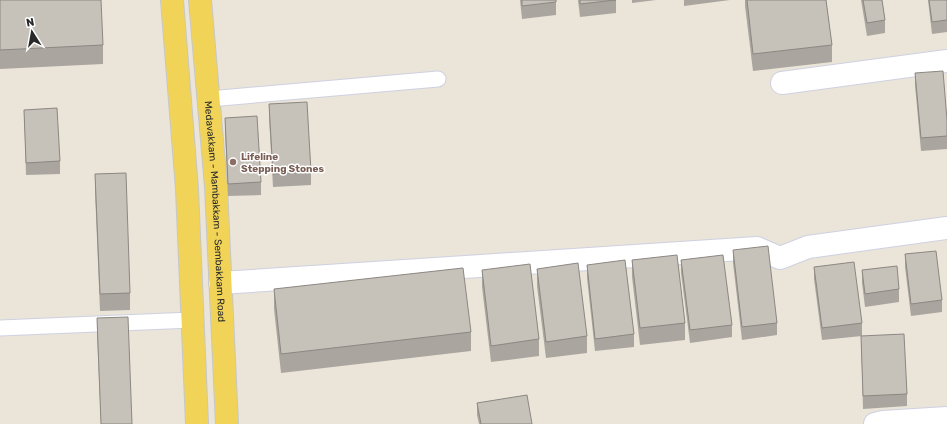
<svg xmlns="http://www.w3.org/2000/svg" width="947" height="424" font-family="Rubik,sans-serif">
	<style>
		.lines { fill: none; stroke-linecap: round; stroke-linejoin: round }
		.lane-casing { stroke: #ced1e1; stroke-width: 17 }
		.street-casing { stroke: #ced1e1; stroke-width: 24 }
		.primary-casing { stroke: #c7c7c7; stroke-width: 24 }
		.lane { stroke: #fff; stroke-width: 15 }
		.street { stroke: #fff; stroke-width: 22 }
		.primary { stroke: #f1d457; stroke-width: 22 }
		.wall { fill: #aaa69f }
		.building { fill: #c6c1b9; stroke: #8b8782 }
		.education-dot { fill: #8d6e63; stroke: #fff; stroke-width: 1.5 }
		.labels { text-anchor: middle; stroke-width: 3; stroke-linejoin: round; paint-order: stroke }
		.education-label { font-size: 10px; font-weight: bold; fill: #785e54; stroke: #fff; text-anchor: start }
		.street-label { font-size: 10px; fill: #282828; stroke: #fff }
	</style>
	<rect width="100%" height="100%" fill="#ebe4d9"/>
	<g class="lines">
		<g class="lane-casing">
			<g id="lane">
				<polyline points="209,99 438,79"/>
				<polyline points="0,328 192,320"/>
			</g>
		</g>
		<g class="street-casing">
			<g id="street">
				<polyline points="782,83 947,61"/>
				<polyline points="220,283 757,248 780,258 808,247 947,228"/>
				<polyline points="875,424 883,422 947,418"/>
			</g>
		</g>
		<g class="primary-casing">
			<g id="primary">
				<polyline points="172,0 187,189 197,424"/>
				<path id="s1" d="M200,0L216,187L227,424"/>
			</g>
		</g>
		<use href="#lane" class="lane"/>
		<use href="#street" class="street"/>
		<use href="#primary" class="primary"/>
	</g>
	<g class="wall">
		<polygon points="0,0 103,45 103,64 0,69"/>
		<polygon points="520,0 556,0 556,15 522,19"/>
		<polygon points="578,0 616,0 616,13 580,17"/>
		<polygon points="632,0 656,0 632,3"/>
		<polygon points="684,0 730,0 684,6"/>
		<polygon points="745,0 826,0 832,45 832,62 753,71 745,6"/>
		<polygon points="861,0 882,0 885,20 885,33 867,36"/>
		<polygon points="928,0 947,0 947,32 932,34"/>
		<polygon points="915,73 947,120 947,149 921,151 915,85"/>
		<polygon points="269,104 311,172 311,185 273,187 269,117"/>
		<polygon points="24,110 60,161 60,174 26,175"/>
		<polygon points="225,118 261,182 261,195 228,196 225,130"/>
		<polygon points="95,174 130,293 130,310 100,311 95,191"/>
		<polygon points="733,250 777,323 777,335 742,340 733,263"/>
		<polygon points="905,254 942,300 942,312 911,316 905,267"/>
		<polygon points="632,260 685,323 685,340 640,345 632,277"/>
		<polygon points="681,260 732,325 732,337 690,343 681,273"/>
		<polygon points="587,265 634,334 634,347 595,351 587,278"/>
		<polygon points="814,267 862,323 862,336 822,340 814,279"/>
		<polygon points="537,269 587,336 587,353 546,358 537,286"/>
		<polygon points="482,270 539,339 539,356 491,362 482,287"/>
		<polygon points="862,270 899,289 899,302 865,307 862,283"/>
		<polygon points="274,289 471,332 471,351 281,373 274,309"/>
		<polygon points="97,318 132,424 101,424 97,334"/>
		<polygon points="861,336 907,394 907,406 863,409"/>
		<polygon points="477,403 532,424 479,424 477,415"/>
	</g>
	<g class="building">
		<polygon points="0,0 101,0 103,45 0,50"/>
		<polygon points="522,0 556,0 556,2 522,6"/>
		<polygon points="580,0 616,0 580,4"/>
		<polygon points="747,0 826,0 832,45 753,54"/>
		<polygon points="863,0 882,0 885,20 867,23"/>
		<polygon points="929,0 947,0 947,20 932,22"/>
		<polygon points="943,71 947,120 947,136 921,138 915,73"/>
		<polygon points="307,102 311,172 273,174 269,104"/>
		<polygon points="57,108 60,161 26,163 24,110"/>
		<polygon points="257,116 261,182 228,184 225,118"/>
		<polygon points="126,173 130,293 100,294 95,174"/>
		<polygon points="768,246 777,323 742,327 733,250"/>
		<polygon points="936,251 942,300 911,304 905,254"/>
		<polygon points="677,255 685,323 640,328 632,260"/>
		<polygon points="723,255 732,325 690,330 681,260"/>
		<polygon points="625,260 634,334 595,339 587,265"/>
		<polygon points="854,262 862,323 822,328 814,267"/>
		<polygon points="578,263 587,336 546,342 537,269"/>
		<polygon points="530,264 539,339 491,346 482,270"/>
		<polygon points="897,266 899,289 865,294 862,270"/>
		<polygon points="463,268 471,332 281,354 274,289"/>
		<polygon points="128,317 132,424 101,424 97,318"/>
		<polygon points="904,334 907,394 863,396 861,336"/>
		<polygon points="527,395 532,424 481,424 477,403"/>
	</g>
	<circle class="education-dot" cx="233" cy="162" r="4"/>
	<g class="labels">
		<g class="education-label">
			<text x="241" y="160">Lifeline<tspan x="241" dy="12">Stepping Stones</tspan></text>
		</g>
		<g class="street-label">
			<text dy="4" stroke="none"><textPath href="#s1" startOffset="212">Medavakkam - Mambakkam - Sembakkam Road</textPath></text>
		</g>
	</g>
	<g transform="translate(32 32) rotate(349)" stroke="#ffffff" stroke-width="3" paint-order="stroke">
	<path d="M0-3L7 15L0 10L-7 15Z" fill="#282828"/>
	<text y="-6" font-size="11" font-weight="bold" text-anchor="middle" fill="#282828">N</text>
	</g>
</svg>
